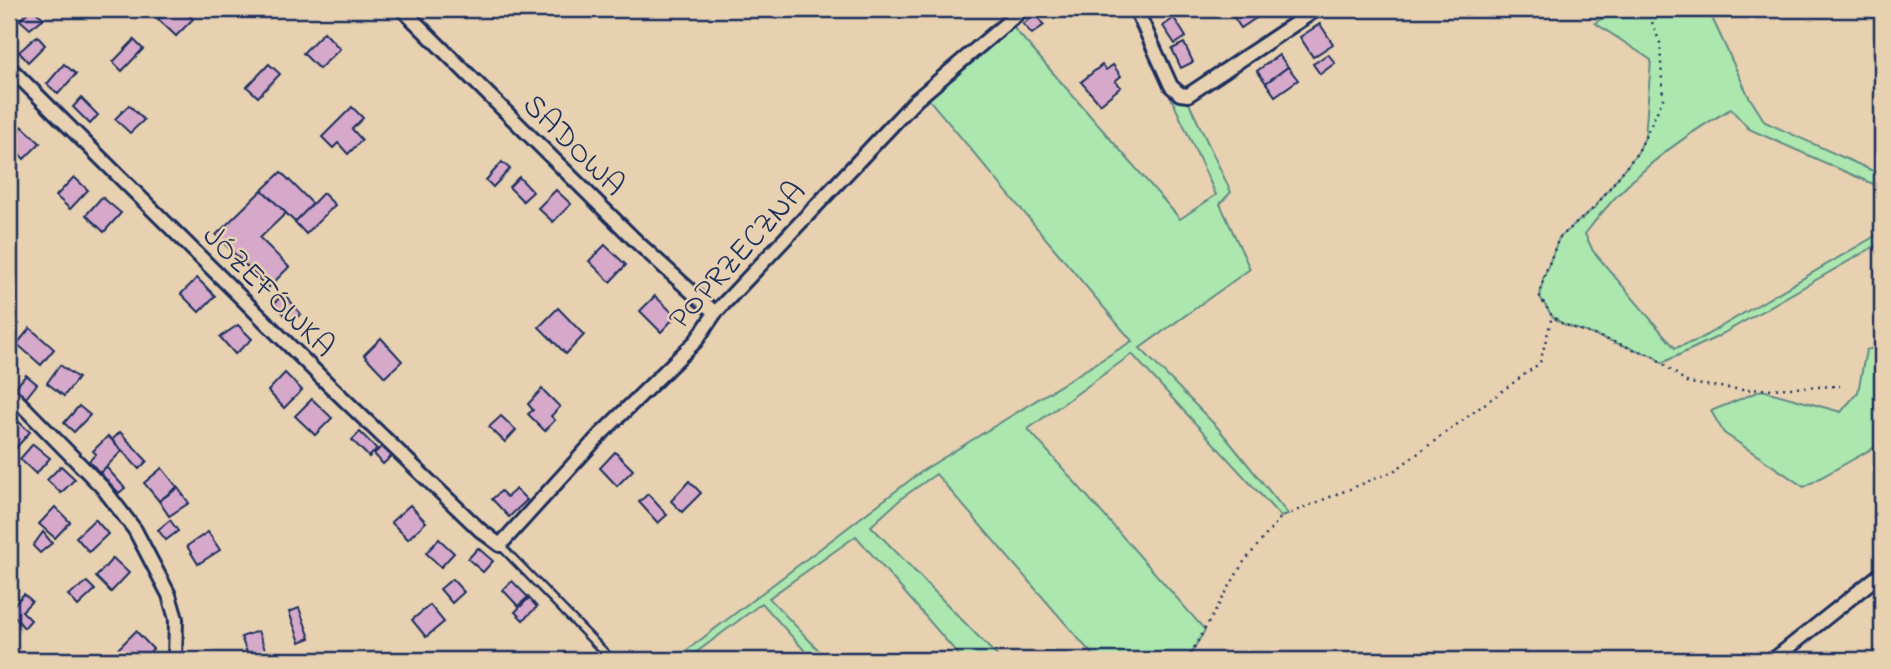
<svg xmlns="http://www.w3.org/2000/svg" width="1891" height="669" font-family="'Indie Flower',sans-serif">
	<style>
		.green { fill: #abe7ae; stroke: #638b86; stroke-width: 2 }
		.building { fill: #d6a9cb; stroke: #1b2f5e; stroke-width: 2 }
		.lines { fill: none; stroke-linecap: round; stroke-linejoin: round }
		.service-casing { stroke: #1b2f5e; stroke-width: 11 }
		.minor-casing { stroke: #1b2f5e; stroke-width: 18 }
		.path { stroke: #1b2f5e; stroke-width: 2.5; stroke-dasharray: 2 5; stroke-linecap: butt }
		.service { stroke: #e7d1b0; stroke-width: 6 }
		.minor { stroke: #e7d1b0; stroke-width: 12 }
		.labels { text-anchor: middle; stroke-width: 5; stroke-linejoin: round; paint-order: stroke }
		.street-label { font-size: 32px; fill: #1b2f5e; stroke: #e7d1b0 }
	</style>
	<rect width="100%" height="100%" fill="#e7d1b0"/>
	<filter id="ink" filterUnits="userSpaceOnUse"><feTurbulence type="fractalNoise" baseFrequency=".0143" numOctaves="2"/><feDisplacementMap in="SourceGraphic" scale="14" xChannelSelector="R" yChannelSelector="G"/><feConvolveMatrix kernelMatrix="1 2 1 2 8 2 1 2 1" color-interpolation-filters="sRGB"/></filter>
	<g filter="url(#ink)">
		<g class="green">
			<path d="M1616,9H1708L1748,95L1765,122L1882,175V188L1749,129L1731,109C1676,139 1622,183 1585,234L1593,251L1675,348L1698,340L1882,232V242L1715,338L1662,363L1653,356L1563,324L1552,316L1540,297L1543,279L1559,238L1594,208L1638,152L1645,137L1651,60L1595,23Z"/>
			<polygon points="1013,27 1180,219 1216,195 1172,100 1187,99 1231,192 1220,204 1250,269 1140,348 1218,428 1288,514 1281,517 1132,354 1028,429 1205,630 1187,660 1097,660 936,474 903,497 871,526 1001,660 963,660 856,536 769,598 828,660 813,660 762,603 686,660 674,660 922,471 1132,341 926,96"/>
			<polygon points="1882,346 1882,443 1804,487 1724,433 1711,411 1762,390 1841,412 1858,392 1866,350"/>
		</g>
		<g class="building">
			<polygon points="31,9 44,18 30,29 20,20"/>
			<polygon points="168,9 183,9 193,19 176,36 158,19"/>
			<polygon points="1244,9 1254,9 1259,16 1241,28 1233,16"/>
			<polygon points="1035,14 1044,25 1032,34 1023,24"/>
			<polygon points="1174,18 1186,37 1175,44 1163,26"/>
			<polygon points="1320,24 1333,44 1313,57 1300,37"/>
			<polygon points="324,32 340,49 319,69 303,53"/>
			<polygon points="37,36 45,45 28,62 19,52"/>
			<polygon points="134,40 143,49 122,71 113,62"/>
			<polygon points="1184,43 1193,62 1181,68 1172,49"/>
			<polygon points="1328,54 1335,63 1320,74 1313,64"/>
			<polygon points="1279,55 1288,67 1266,83 1257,71"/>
			<polygon points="64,64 76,74 58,94 47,84"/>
			<polygon points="269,64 280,74 258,97 247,87"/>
			<polygon points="1102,65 1106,70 1113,65 1121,76 1115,81 1121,87 1100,104 1081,82"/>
			<polygon points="1288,67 1298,80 1275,96 1266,83"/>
			<polygon points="81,98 98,115 90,124 73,107"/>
			<polygon points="129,105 144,120 130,133 115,119"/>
			<polygon points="352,107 363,118 352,129 362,140 348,154 338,143 333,148 322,137"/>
			<polygon points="22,126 40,143 24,159 9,143"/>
			<polygon points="502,162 510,169 493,187 486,180"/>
			<polygon points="281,172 313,204 295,222 262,190"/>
			<polygon points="74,177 88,190 70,209 56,196"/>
			<polygon points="519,177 533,192 523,201 509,187"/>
			<polygon points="262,190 286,213 260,238 289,267 268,288 216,235"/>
			<polygon points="556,190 571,204 553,222 538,208"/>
			<polygon points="323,193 335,205 306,234 295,222"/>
			<polygon points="102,197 121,213 104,232 86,215"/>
			<polygon points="605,245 626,265 610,282 589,261"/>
			<polygon points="197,278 215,296 199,312 181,294"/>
			<polygon points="284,294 301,314 291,322 274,303"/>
			<polygon points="655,296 676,316 661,332 640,311"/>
			<polygon points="558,308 584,335 566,354 539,327"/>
			<polygon points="9,315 19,324 12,332 9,330"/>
			<polygon points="238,325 252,339 235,354 220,337"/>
			<polygon points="30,328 54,349 41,365 17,344"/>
			<polygon points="381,338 402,361 385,377 364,355"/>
			<polygon points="60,365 78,378 64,396 47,383"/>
			<polygon points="285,373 302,390 284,408 268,391"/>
			<polygon points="26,375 37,384 26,398 15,388"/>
			<polygon points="542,389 560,407 551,416 555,420 545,431 528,414 533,410 528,404"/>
			<polygon points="312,399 332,418 315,435 295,416"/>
			<polygon points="79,406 90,415 74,432 64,423"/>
			<polygon points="9,413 19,422 9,433"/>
			<polygon points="501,416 516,430 505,442 489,427"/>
			<polygon points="19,422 30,432 16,448 9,441 9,433"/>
			<polygon points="120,432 147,461 139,469 112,440"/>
			<polygon points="360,432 377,449 369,457 352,440"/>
			<polygon points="108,436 122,451 100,473 89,461 96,454 93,451"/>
			<polygon points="33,444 50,458 36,474 20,459"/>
			<polygon points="383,445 393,455 383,464 374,454"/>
			<polygon points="615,452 633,470 617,486 600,468"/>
			<polygon points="61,466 75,479 61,493 47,480"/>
			<polygon points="106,467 125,488 119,493 100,473"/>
			<polygon points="162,468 177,487 159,501 144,483"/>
			<polygon points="689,481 701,493 682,512 671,501"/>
			<polygon points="178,488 189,503 169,516 159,501"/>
			<polygon points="516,489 527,500 509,517 492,499 501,491 507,497"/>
			<polygon points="648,494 667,515 658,523 639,502"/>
			<polygon points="410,505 426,522 408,539 391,522"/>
			<polygon points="55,507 70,522 55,538 39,524"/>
			<polygon points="95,519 108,534 89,552 76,537"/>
			<polygon points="170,520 178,531 166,540 158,530"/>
			<polygon points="43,532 52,543 40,553 33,546"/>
			<polygon points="208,532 220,550 198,564 187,546"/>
			<polygon points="439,539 454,553 441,567 426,553"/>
			<polygon points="478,548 493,561 483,572 468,559"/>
			<polygon points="113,558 129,573 111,592 96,577"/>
			<polygon points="452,579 464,592 452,603 440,589"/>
			<polygon points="512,581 528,597 518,606 503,590"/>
			<polygon points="87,582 95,590 78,606 68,595"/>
			<polygon points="24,594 32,601 22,611 31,620 24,628 9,610"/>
			<polygon points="529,598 537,607 523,620 515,612"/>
			<polygon points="430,605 444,622 426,637 412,620"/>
			<polygon points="299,608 310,638 300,642 289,612"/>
			<polygon points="136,631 153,649 142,660 124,660 116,651"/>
			<polygon points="258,631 269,660 250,660 241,637"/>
		</g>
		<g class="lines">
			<g class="service-casing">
				<polyline id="service" points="500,545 606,654"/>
			</g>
			<g class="minor-casing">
				<g id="minor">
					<polyline points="402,9 638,243 715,313"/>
					<polyline points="1136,9 1171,86 1180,94 1188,95 1317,9"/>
					<polyline points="9,67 326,382 480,530 500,545 599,436 696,341 715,313 916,100 1023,9"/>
					<polyline points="9,392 103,488 135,530 169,595 176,619 175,660"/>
					<polyline points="1773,660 1882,573"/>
				</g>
			</g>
			<g class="path">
				<polyline points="1647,9 1660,43 1663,99 1638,152 1594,208 1559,238 1543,279 1540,297 1552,316 1563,324 1653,356 1688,383 1744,390 1840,386"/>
				<polyline points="1187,660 1243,563 1281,517 1394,471 1540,363 1552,316"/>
			</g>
			<use href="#service" class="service"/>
			<use href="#minor" class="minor"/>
		</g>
	</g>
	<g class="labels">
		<g class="street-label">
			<text transform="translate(575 144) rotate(45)" y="11">SADOWA</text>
			<text transform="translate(736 254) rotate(-48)" y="11">POPRZECZNA</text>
			<text transform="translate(270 290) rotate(45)" y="11">JÓZEFÓWKA</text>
		</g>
	</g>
	<rect width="1891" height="669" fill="none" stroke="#e7d1b0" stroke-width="35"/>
	<rect x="18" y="18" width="1856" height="634" fill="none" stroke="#1b2f5e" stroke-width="2.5" filter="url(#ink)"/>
</svg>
